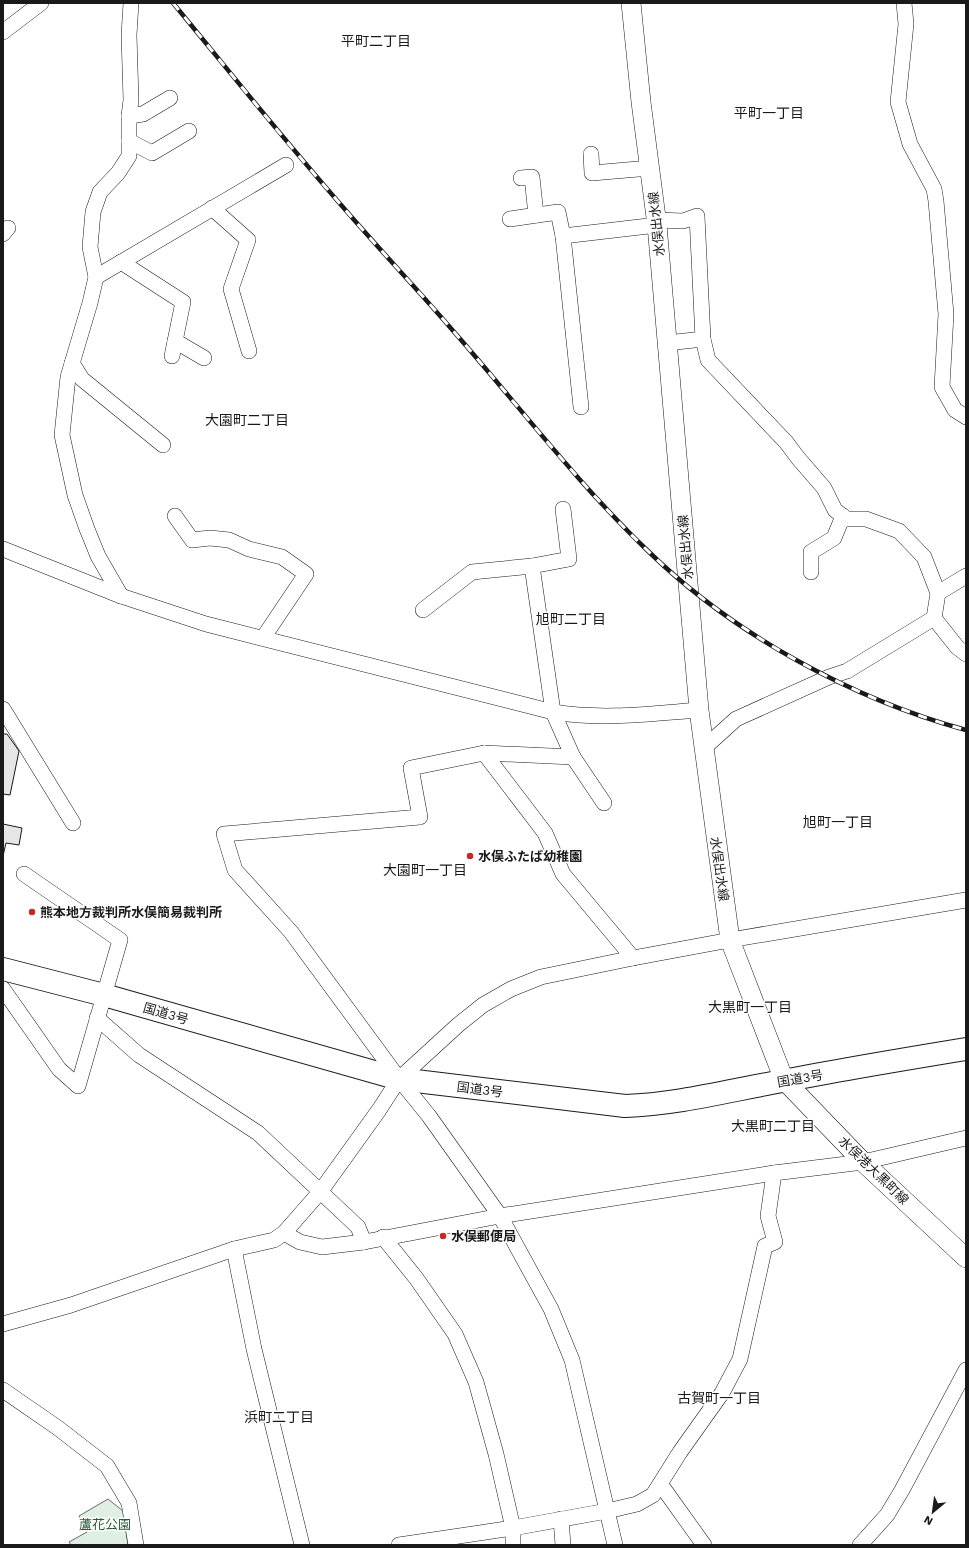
<svg xmlns="http://www.w3.org/2000/svg" width="969" height="1548" font-family="'Work Sans','Noto Sans JP',sans-serif">
	<style>
		.green { fill: #e0efe3; stroke: #6a6a6a }
		.building { fill: #e6e6e6; stroke: #1a1a1a }
		.lines { fill: none; stroke-linecap: round; stroke-linejoin: round }
		.minor-casing { stroke: #1a1a1a; stroke-width: 16 }
		.major-casing { stroke: #1a1a1a; stroke-width: 20 }
		.highway-casing { stroke: #1a1a1a; stroke-width: 24 }
		.minor { stroke: #fff; stroke-width: 15 }
		.major { stroke: #fff; stroke-width: 19 }
		.highway { stroke: #fff; stroke-width: 22 }
		.rail-casing { stroke: #1a1a1a; stroke-width: 4.5 }
		.rail { stroke: #fff; stroke-width: 3; stroke-dasharray: 9; stroke-linecap: butt }
		.poi-dot { fill: #c62828; stroke: #fff; stroke-width: 1.5 }
		.labels { text-anchor: middle; stroke-width: 3; stroke-linejoin: round; paint-order: stroke }
		.street-label { font-size: 13px; fill: #1a1a1a; stroke: #fff }
		.poi-label { font-size: 13px; font-weight: bold; fill: #1a1a1a; stroke: #fff; text-anchor: start }
		.park-label { font-size: 13px; fill: #2b5a34; stroke: #fff }
		.neighbourhood-label { font-size: 14px; fill: #1a1a1a; stroke: #fff }
	</style>
	<rect width="100%" height="100%" fill="#fff"/>
	<polygon class="green" points="108,1499 123,1511 128,1545 71,1545 69,1542 87,1532 79,1516"/>
	<g class="building">
		<polygon points="3,734 7,734 19,751 10,795 3,794"/>
		<polygon points="3,824 22,828 19,845 6,843 3,856"/>
	</g>
	<g class="lines">
		<g class="minor-casing">
			<g id="minor">
				<polyline points="904,3 906,24 898,102 910,144 934,189 936,201 946,314 942,387 955,410 966,417"/>
				<polyline points="3,32 41,3"/>
				<polyline points="129,116 143,114 170,98"/>
				<polyline points="129,141 152,153 189,131"/>
				<polyline points="591,154 592,173 650,168"/>
				<polyline points="521,178 532,177 536,215"/>
				<polyline points="212,208 248,240 231,289 249,351"/>
				<polyline points="510,219 558,212 563,236 657,225"/>
				<polyline points="657,220 683,221 697,216 703,339 708,360 786,442 798,458 824,488 835,510 846,519 866,519 899,531 924,557 938,593 934,618 847,671 829,677 736,719 704,748"/>
				<polyline points="3,234 8,228"/>
				<polyline points="563,236 581,407"/>
				<polyline points="121,262 183,302 172,356"/>
				<polyline points="96,277 286,165"/>
				<polyline points="175,341 204,358"/>
				<polyline points="667,343 703,339"/>
				<polyline points="72,363 82,379 163,445"/>
				<polyline points="563,509 569,559 532,566 553,712 573,757 484,753 411,768 420,817 224,834 235,870 291,932 399,1079 429,1116 500,1216 551,1309 572,1360 615,1545"/>
				<polyline points="175,516 192,540 210,538 229,540 249,549 282,557 306,574 263,638"/>
				<path d="M3,549L121,596L206,624L553,712C604,720 648,714 699,710"/>
				<polyline points="811,572 811,552 834,538 843,516"/>
				<polyline points="938,593 966,576"/>
				<polyline points="121,596 98,556 87,529 75,495 62,435 68,377 90,303 96,277 90,247 93,212 100,192 118,173 129,156 129,116 131,100 129,35 131,3"/>
				<polyline points="423,610 472,572 532,566"/>
				<polyline points="934,618 957,647 966,654"/>
				<polyline points="3,709 73,823"/>
				<polyline points="484,753 545,833 563,874 633,958"/>
				<polyline points="573,757 604,803"/>
				<polyline points="3,989 59,1069 78,1086 120,940 24,874"/>
				<polyline points="97,1018 139,1055 258,1133 358,1227 364,1242"/>
				<polyline points="284,1233 300,1242 322,1247 364,1242 500,1216 774,1173 863,1162 966,1138"/>
				<polyline points="383,1237 416,1278 455,1334 476,1382 496,1454 513,1528 513,1545"/>
				<polyline points="234,1249 254,1349 302,1545"/>
				<polyline points="3,1324 71,1305 234,1249 274,1240 284,1233 320,1192 379,1110 399,1079 458,1025 483,1005 511,989 541,977 633,958 730,940 966,900"/>
				<polyline points="3,1390 58,1428 107,1466 129,1503 136,1545"/>
				<polyline points="661,1485 704,1545"/>
				<polyline points="561,1519 563,1545"/>
				<polyline points="399,1545 513,1528 607,1511 637,1504 653,1495 680,1452 722,1393 740,1359 765,1246 775,1242 768,1216 774,1173"/>
				<polyline points="860,1545 887,1515 902,1490 966,1370"/>
			</g>
		</g>
		<g class="major-casing">
			<polyline id="major" points="631,3 641,102 657,225 699,710 730,940 784,1080 863,1162 966,1258"/>
		</g>
		<g class="highway-casing">
			<path id="highway" d="M3,969L104,995L399,1079L625,1106C679,1104 731,1090 783,1081C844,1069 905,1059 966,1049"/>
		</g>
		<use href="#minor" class="minor"/>
		<use href="#major" class="major"/>
		<use href="#highway" class="highway"/>
		<g class="rail-casing">
			<path id="rail" d="M173,3C229,71 284,140 342,206C379,249 418,290 455,333C519,406 578,484 648,551C733,634 852,699 966,730"/>
		</g>
		<use href="#rail" class="rail"/>
	</g>
	<g class="poi-dot">
		<circle cx="470" cy="856" r="4"/>
		<circle cx="32" cy="912" r="4"/>
		<circle cx="443" cy="1236" r="4"/>
	</g>
	<g class="labels">
		<g class="street-label">
			<text transform="translate(656 224) rotate(-96)" y="5">水俣出水線</text>
			<text transform="translate(685 547) rotate(-95)" y="5">水俣出水線</text>
			<text transform="translate(720 869) rotate(82)" y="5">水俣出水線</text>
			<text transform="translate(166 1013) rotate(16)" y="5">国道3号</text>
			<text transform="translate(800 1078) rotate(-10)" y="5">国道3号</text>
			<text transform="translate(480 1089) rotate(7)" y="5">国道3号</text>
			<text transform="translate(874 1170) rotate(44)" y="5">水俣港大黒町線</text>
		</g>
		<g class="poi-label">
			<text x="478" y="861">水俣ふたば幼稚園</text>
			<text x="40" y="917">熊本地方裁判所水俣簡易裁判所</text>
			<text x="451" y="1241">水俣郵便局</text>
		</g>
		<g class="park-label">
			<text x="105" y="1529">蘆花公園</text>
		</g>
		<g class="neighbourhood-label">
			<text x="376" y="46">平町二丁目</text>
			<text x="769" y="118">平町一丁目</text>
			<text x="247" y="425">大園町二丁目</text>
			<text x="571" y="624">旭町二丁目</text>
			<text x="838" y="827">旭町一丁目</text>
			<text x="425" y="875">大園町一丁目</text>
			<text x="750" y="1012">大黒町一丁目</text>
			<text x="773" y="1131">大黒町二丁目</text>
			<text x="719" y="1403">古賀町一丁目</text>
			<text x="279" y="1422">浜町二丁目</text>
		</g>
	</g>
	<rect width="969" height="1548" fill="none" stroke="#1a1a1a" stroke-width="8"/>
	<g transform="translate(933 1512) rotate(209)" stroke="#ffffff" stroke-width="3" paint-order="stroke">
	<path d="M0-3L7 15L0 10L-7 15Z" fill="#1a1a1a"/>
	<text y="-6" font-size="11" font-weight="bold" text-anchor="middle" fill="#1a1a1a">N</text>
	</g>
</svg>
